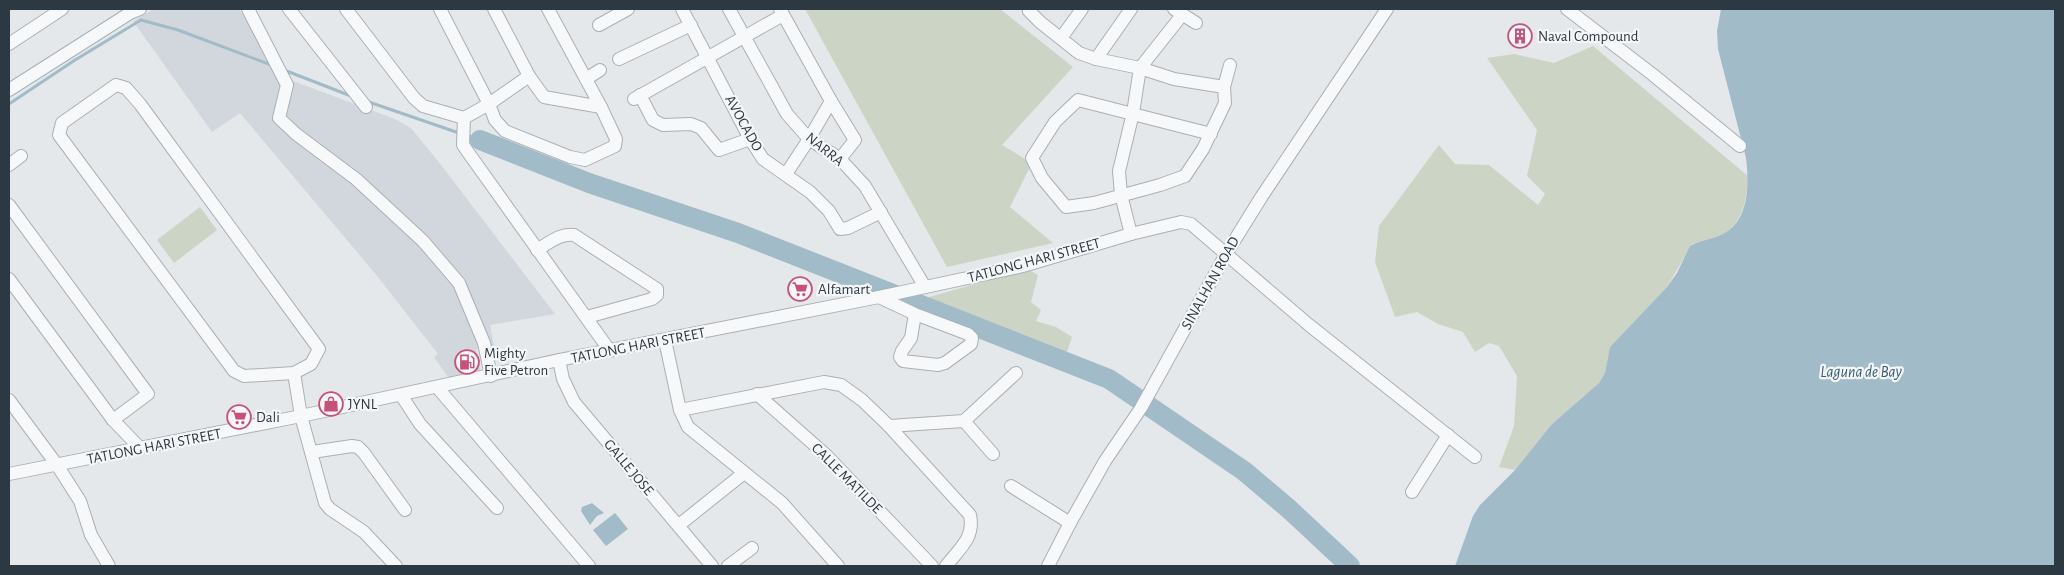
<svg xmlns="http://www.w3.org/2000/svg" width="2064" height="575" font-family="'Alegreya Sans',sans-serif">
	<style>
		.built { fill: #d2d7dd }
		.green { fill: #ccd4c5 }
		.water { fill: #a1bbc8 }
		.lines { fill: none; stroke-linecap: round; stroke-linejoin: round }
		.stream { stroke: #a1bbc8; stroke-width: 3 }
		.river { stroke: #a1bbc8; stroke-width: 20 }
		.minor-casing { stroke: #a9b0b5; stroke-width: 14 }
		.minor { stroke: #f6f8f9; stroke-width: 12 }
		.labels { text-anchor: middle; stroke-width: 4.5; stroke-linejoin: round; paint-order: stroke }
		.poi-label { font-size: 15px; fill: #2c3842; stroke: #f4f6f8; text-anchor: start }
		.street-label { font-size: 15px; fill: #2c3842; stroke: #f4f6f8 }
		.water-label { font-size: 16px; font-style: italic; fill: #395e74; stroke: #f4f6f8 }
	</style>
	<rect width="100%" height="100%" fill="#e4e8eb"/>
	<polygon class="built" points="154,9 239,9 285,78 395,119 411,128 438,161 555,314 490,325 494,346 476,349 481,374 450,380 434,357 438,354 378,277 240,113 212,132 133,21"/>
	<g class="green">
		<polygon points="805,9 1000,9 1073,67 1002,145 1032,163 1010,207 1053,243 947,267"/>
		<path d="M1593,46L1748,176C1747,197 1744,220 1725,233C1716,239 1702,240 1692,244L1667,287L1610,347L1605,373L1599,383L1552,424L1515,470L1499,467L1514,426L1517,376L1499,346L1489,343L1475,352L1463,332L1438,324L1417,312L1395,317L1375,262L1379,226L1439,145L1455,164L1489,165L1538,205L1545,194L1527,176L1537,130L1487,58L1514,54L1554,63Z"/>
		<polygon points="200,207 217,230 174,263 157,240"/>
		<polygon points="1027,269 1038,275 1031,302 1041,310 1036,321 1056,327 1072,337 1064,361 912,302"/>
	</g>
	<g class="water">
		<path d="M1721,9H2055V566H1455L1473,516L1480,505L1515,470L1552,424L1599,383L1605,373L1610,347L1667,287L1677,273L1690,246C1700,240 1713,239 1723,234C1750,220 1749,183 1746,158L1718,49L1717,31Z"/>
		<polygon points="592,503 604,513 597,516 590,525 581,511 582,507"/>
		<polygon points="615,513 628,529 606,546 593,530"/>
	</g>
	<g class="lines">
		<g class="stream">
			<polyline points="284,70 351,96"/>
			<polyline points="366,101 459,133"/>
			<polyline points="9,104 75,60 141,20 178,30 274,66"/>
			<polyline points="468,136 480,140"/>
		</g>
		<polyline class="river" points="480,140 589,183 738,233 1109,379 1244,471 1289,509 1350,566"/>
		<g class="minor-casing">
			<g id="minor">
				<polyline points="248,9 287,85 279,118 296,134 356,179 423,241 459,283 484,343 491,376"/>
				<polyline points="289,9 366,107"/>
				<polyline points="346,9 414,98 423,106 464,118 489,104 529,76"/>
				<polyline points="440,9 489,104 495,120 505,131 570,157 585,160 615,146 616,139 601,107 548,9"/>
				<polyline points="494,9 529,76 544,97 601,107"/>
				<polyline points="682,9 750,139 763,159 810,192 829,211 840,229 848,228 881,212"/>
				<polyline points="729,9 787,114 809,139 840,159 865,186 925,287"/>
				<polyline points="780,9 831,101 855,140 840,159"/>
				<polyline points="1030,9 1029,11 1040,22 1079,53 1096,59 1140,68 1174,79 1224,87"/>
				<polyline points="1174,9 1196,23"/>
				<polyline points="1567,9 1652,74 1740,146"/>
				<polyline points="599,25 628,9"/>
				<polyline points="1061,38 1082,9"/>
				<polyline points="9,44 62,9"/>
				<polyline points="619,59 691,25"/>
				<polyline points="1096,59 1131,9"/>
				<polyline points="586,79 600,70"/>
				<polygon points="116,85 126,88 140,104 319,349 311,364 294,373 244,376 234,371 59,135 62,123"/>
				<polyline points="9,90 130,13 140,9"/>
				<polyline points="640,95 653,120 663,125 691,124 701,128 719,150 750,139"/>
				<polyline points="634,99 783,15"/>
				<polyline points="464,118 463,145 470,155 610,351"/>
				<polyline points="1211,134 1078,100 1055,122 1032,158 1042,178 1066,207 1094,203 1160,185 1185,176 1203,149 1225,103 1224,87 1230,65"/>
				<polyline points="9,165 21,156"/>
				<polyline points="786,174 809,139 831,101"/>
				<polyline points="9,205 148,394 113,420"/>
				<polyline points="1131,234 1121,195 1119,171 1133,113 1140,68 1182,15"/>
				<path d="M537,250C549,243 560,233 574,235L657,289V295L652,299L587,317"/>
				<polyline points="9,279 113,420 140,448"/>
				<polyline points="879,297 915,314 968,334 972,338 971,344 945,363 938,365 903,361 900,357 902,351 911,338 915,314"/>
				<polyline points="665,340 680,410 688,427 782,503 838,566"/>
				<polyline points="559,360 563,379 574,402 712,566"/>
				<polyline points="294,373 301,416 325,503 330,509 364,532 396,566"/>
				<polyline points="437,387 589,566"/>
				<polyline points="757,394 827,456 932,566"/>
				<polyline points="401,395 420,424 497,508"/>
				<polyline points="9,400 57,465 80,501 91,535 109,566"/>
				<path d="M680,410L824,382L841,385L862,400L889,426L970,515C975,538 959,549 946,566"/>
				<polyline points="964,421 993,454"/>
				<polyline points="889,426 964,421 1016,373"/>
				<polyline points="312,452 352,446 358,447 364,453 405,510"/>
				<polyline points="9,474 301,416 559,360 879,297 1023,266 1131,234 1181,222 1191,224 1309,325 1475,457"/>
				<polyline points="1011,486 1070,523"/>
				<polyline points="1412,492 1448,435"/>
				<polyline points="679,525 744,473"/>
				<polyline points="728,566 752,548"/>
				<polyline points="1048,566 1070,523 1105,461 1141,408 1226,254 1262,196 1387,9"/>
			</g>
		</g>
		<use href="#minor" class="minor"/>
	</g>
	<defs>
		<g id="building-ring" transform="scale(1.25)"><circle r="9.5" fill="#f4f6f8" stroke="#c75279" stroke-width="1.5"/><path d="M-4-6H4V6H1V3H-1V6H-4ZM-2.5-4.3h1.7v1.8h-1.7ZM.8-4.3h1.7v1.8H.8ZM-2.5-1h1.7V.8h-1.7ZM.8-1h1.7V.8H.8Z" fill="#c75279"/></g>
		<g id="supermarket-ring" transform="scale(1.25)"><circle r="9.5" fill="#f4f6f8" stroke="#c75279" stroke-width="1.5"/><path d="M-6-5.5h2.5l.6 2H6L4.5 2H-2.5L-4.4-4H-6ZM-1.5 3.2a1.3 1.3 0 1 0 .1 0ZM3 3.2a1.3 1.3 0 1 0 .1 0Z" fill="#c75279"/></g>
		<g id="fuel-ring" transform="scale(1.25)"><circle r="9.5" fill="#f4f6f8" stroke="#c75279" stroke-width="1.5"/><path d="M-5.5-6h7V0h2V4h1.3V-2.5L3-4.5l.8-.8L6-3V5H2.5V1h-1V6h-7ZM-4.2-4.7v3.2H.2V-4.7Z" fill="#c75279"/></g>
		<g id="shop-ring" transform="scale(1.25)"><circle r="9.5" fill="#f4f6f8" stroke="#c75279" stroke-width="1.5"/><path d="M-5-2.5h2.3a2.7 3.5 0 0 1 5.4 0H5L5.5 6h-11ZM-1.5-2.5h3a1.5 2.3 0 0 0-3 0Z" fill="#c75279"/></g>
	</defs>
	<g fill-rule="evenodd">
		<use href="#building-ring" x="1520" y="36"/>
		<use href="#supermarket-ring" x="800" y="289"/>
		<use href="#fuel-ring" x="467" y="362"/>
		<use href="#shop-ring" x="331" y="404"/>
		<use href="#supermarket-ring" x="239" y="417"/>
	</g>
	<g class="labels">
		<g class="poi-label">
			<text x="1538" y="41">Naval Compound</text>
			<text x="818" y="294">Alfamart</text>
			<text x="484" y="358">Mighty<tspan x="484" dy="17">Five Petron</tspan></text>
			<text x="348" y="409">JYNL</text>
			<text x="256" y="422">Dali</text>
		</g>
		<g class="street-label">
			<text transform="translate(744 123) rotate(61)" y="5">AVOCADO</text>
			<text transform="translate(825 149) rotate(39)" y="5">NARRA</text>
			<text transform="translate(1034 260) rotate(-15)" y="5">TATLONG HARI STREET</text>
			<text transform="translate(1210 283) rotate(-61)" y="5">SINALHAN ROAD</text>
			<text transform="translate(638 345) rotate(-11)" y="5">TATLONG HARI STREET</text>
			<text transform="translate(154 446) rotate(-11)" y="5">TATLONG HARI STREET</text>
			<text transform="translate(629 467) rotate(50)" y="5">GALLE JOSE</text>
			<text transform="translate(847 478) rotate(45)" y="5">CALLE MATILDE</text>
		</g>
		<g class="water-label">
			<text x="1861" y="377">Laguna de Bay</text>
		</g>
	</g>
	<rect width="2064" height="575" fill="none" stroke="#2c3842" stroke-width="20"/>
</svg>
